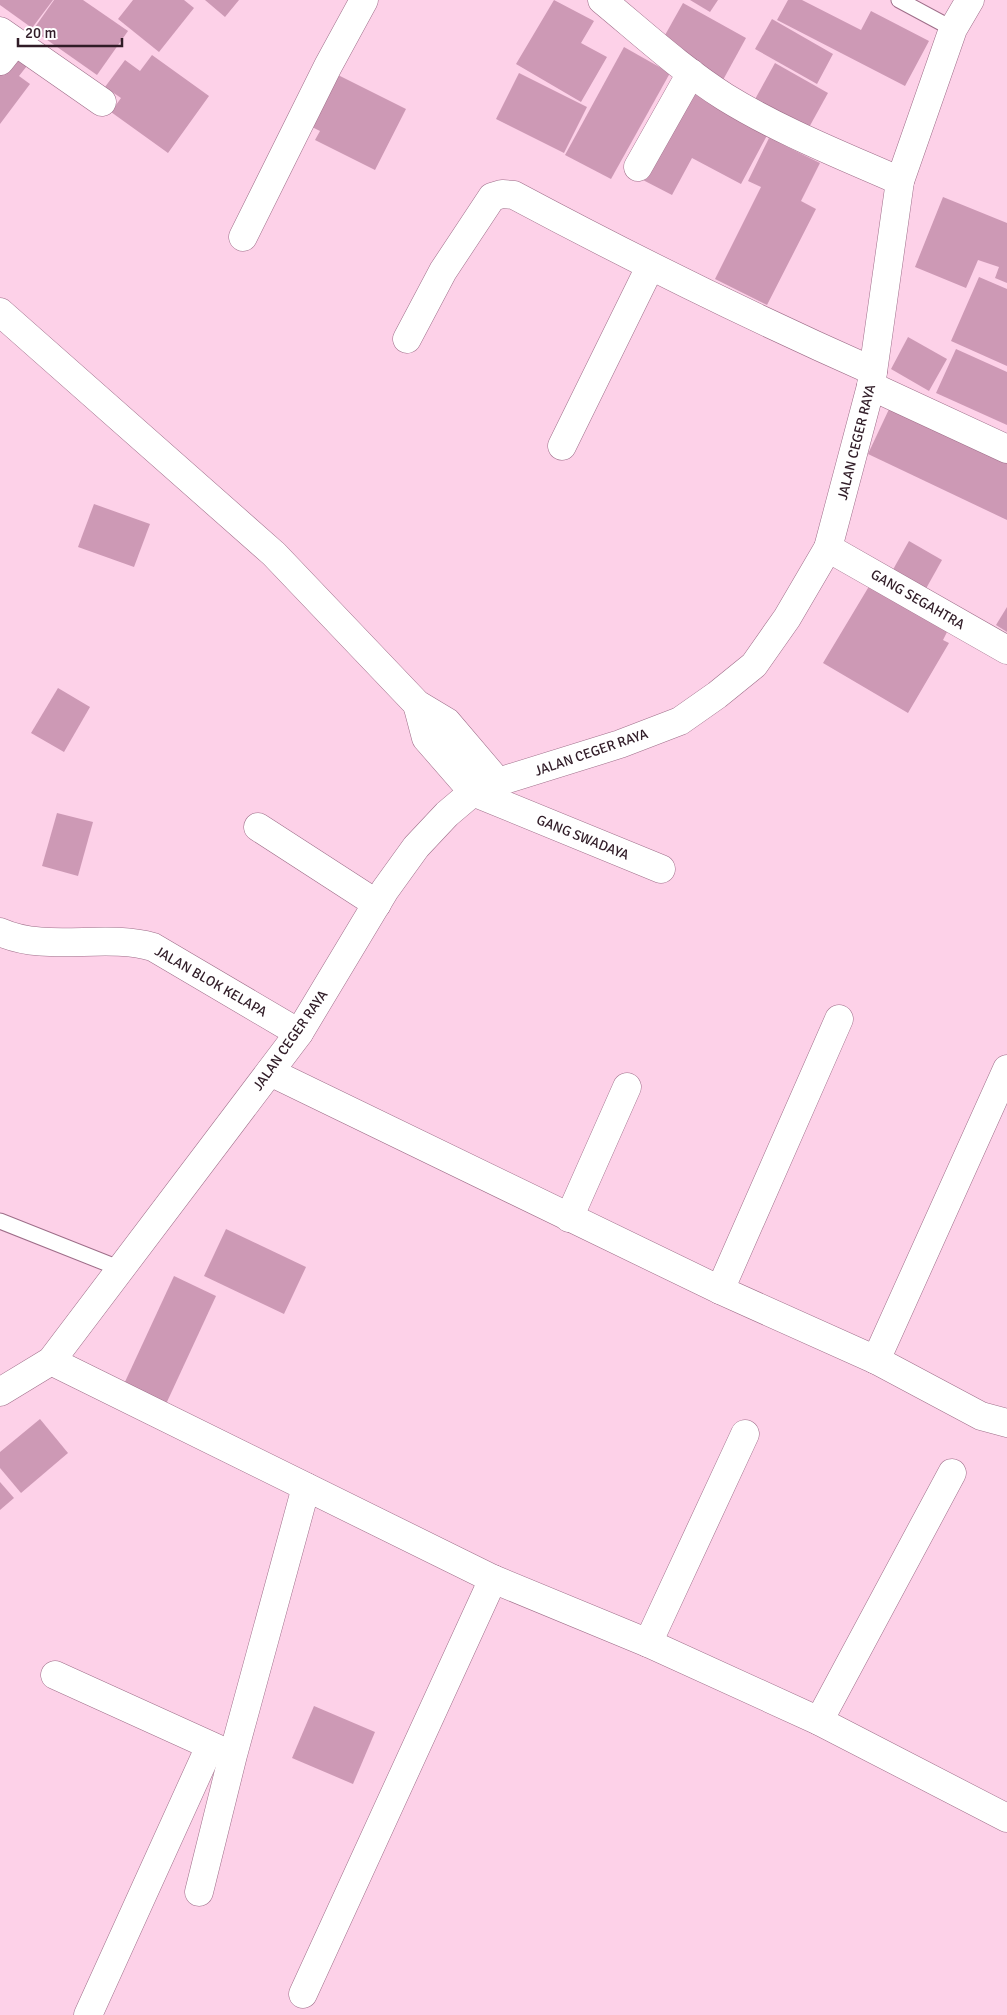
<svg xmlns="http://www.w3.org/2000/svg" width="1007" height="2015" font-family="Signika,sans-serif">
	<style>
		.building { fill: #cd99b5 }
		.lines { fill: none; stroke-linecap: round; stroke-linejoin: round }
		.lane-casing { stroke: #9e6e89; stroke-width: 17 }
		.street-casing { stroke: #9e6e89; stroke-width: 29 }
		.secondary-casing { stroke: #9e6e89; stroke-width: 29 }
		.lane { stroke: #fff; stroke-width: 15 }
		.street { stroke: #fff; stroke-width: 28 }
		.secondary { stroke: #fff; stroke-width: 28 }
		.labels { text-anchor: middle; stroke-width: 4.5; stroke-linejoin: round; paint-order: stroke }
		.street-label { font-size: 14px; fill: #301c27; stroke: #fff }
	</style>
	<rect width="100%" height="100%" fill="#fdd1e8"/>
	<g class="building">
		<polygon points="0,0 53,0 32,28 0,5"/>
		<polygon points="54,0 83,0 128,31 97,75 33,30"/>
		<polygon points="133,0 184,0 194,8 159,52 118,19"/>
		<polygon points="205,0 239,0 225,17"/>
		<polygon points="554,0 594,21 581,43 607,57 581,102 516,64"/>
		<polygon points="690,0 718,0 710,12"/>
		<polygon points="788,0 802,0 861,30 871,11 929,41 905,86 777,20"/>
		<polygon points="683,3 746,38 723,80 660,44"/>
		<polygon points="772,19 833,54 817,84 755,49"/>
		<polygon points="624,47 670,73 611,179 565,155"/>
		<polygon points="12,49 30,62 19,76 30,84 0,124 0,65"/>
		<polygon points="152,55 209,96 168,153 111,112 121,98 105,87 125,60 140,71"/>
		<polygon points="775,63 828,93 807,131 754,101"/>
		<polygon points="334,73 406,109 375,170 315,140 320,131 308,125"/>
		<polygon points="519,73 587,107 564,153 496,119"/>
		<polygon points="692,85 771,128 741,184 692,158 672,195 641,179"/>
		<polygon points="769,138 820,163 801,201 816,209 767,305 715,279 761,187 748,181"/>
		<polygon points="943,197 1007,223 1007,283 995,278 999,267 978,260 966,288 915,267"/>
		<polygon points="979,277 1007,289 1007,366 951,341"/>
		<polygon points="908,337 947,359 929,391 891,369"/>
		<polygon points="956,349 1007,372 1007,425 936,393"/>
		<polygon points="890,407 1007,463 1007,520 868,454"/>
		<polygon points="94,504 150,524 134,567 78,547"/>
		<polygon points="909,541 942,560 923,594 890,575"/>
		<polygon points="871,583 949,628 943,640 949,643 908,713 823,663"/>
		<polygon points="1007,607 1007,632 996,625"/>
		<polygon points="58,688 90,707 64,752 31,733"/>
		<polygon points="57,813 93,822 78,876 42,866"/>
		<polygon points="226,1229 306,1267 284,1314 204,1276"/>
		<polygon points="174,1276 216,1296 166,1404 124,1384"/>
		<polygon points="40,1419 68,1453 21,1493 0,1468 0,1452"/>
		<polygon points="0,1482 14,1498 0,1510"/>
		<polygon points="314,1706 375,1732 353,1784 292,1758"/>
	</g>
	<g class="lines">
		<g class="lane-casing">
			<g id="lane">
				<polyline points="899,0 953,29"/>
				<polyline points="0,1221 121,1269"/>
			</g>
		</g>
		<g class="street-casing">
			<g id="street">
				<path d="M602,0C642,33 681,69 725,97C780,131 841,155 900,181"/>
				<polyline points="0,31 102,102"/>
				<polyline points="0,61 15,42"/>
				<polyline points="638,167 691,73"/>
				<polyline points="243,237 328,66 364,0"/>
				<polyline points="0,312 274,554 417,704 447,722 498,782"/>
				<path d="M407,339L443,271L492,197L502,194L514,195C632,258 751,317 873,371"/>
				<polyline points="871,386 1007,449"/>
				<polyline points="562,446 650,267"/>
				<polyline points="828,548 1007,650"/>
				<polyline points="417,704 426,738 473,792 661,869"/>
				<polyline points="258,827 377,904"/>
				<path d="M0,932C47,953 104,933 153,947L299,1033"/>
				<polyline points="270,1072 720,1290 876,1360 981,1416 1007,1423"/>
				<polyline points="569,1218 627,1087"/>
				<polyline points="720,1290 839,1019"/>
				<polyline points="876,1360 1007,1069"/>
				<polyline points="51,1361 493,1579 648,1643 819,1721 1007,1818"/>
				<polyline points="648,1643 745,1434"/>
				<polyline points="55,1675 227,1753"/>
				<polyline points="819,1721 952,1473"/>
				<polyline points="199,1892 233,1755 306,1487"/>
				<polyline points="303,1994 493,1579"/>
				<polyline points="88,2015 210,1746"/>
			</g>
		</g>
		<g class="secondary-casing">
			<polyline id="secondary" points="0,1392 51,1361 299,1033 385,890 416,847 447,814 473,792 498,782 620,744 680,721 717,695 754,665 787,618 828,548 871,386 900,181 953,29 970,0"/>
		</g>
		<use href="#lane" class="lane"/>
		<use href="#street" class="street"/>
		<use href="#secondary" class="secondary"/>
	</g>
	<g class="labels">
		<g class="street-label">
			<text transform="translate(856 442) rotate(-76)" y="5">JALAN CEGER RAYA</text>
			<text transform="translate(918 599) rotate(30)" y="5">GANG SEGAHTRA</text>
			<text transform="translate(591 752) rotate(-19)" y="5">JALAN CEGER RAYA</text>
			<text transform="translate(583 837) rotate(22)" y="5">GANG SWADAYA</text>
			<text transform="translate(211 981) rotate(30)" y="5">JALAN BLOK KELAPA</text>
			<text transform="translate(290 1040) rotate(-55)" y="5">JALAN CEGER RAYA</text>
		</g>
	</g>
	<path d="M18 38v8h104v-8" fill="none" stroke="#301c27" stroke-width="2.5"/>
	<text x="25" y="38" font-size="15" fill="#301c27" stroke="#ffffff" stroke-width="4" paint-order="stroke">20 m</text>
</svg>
